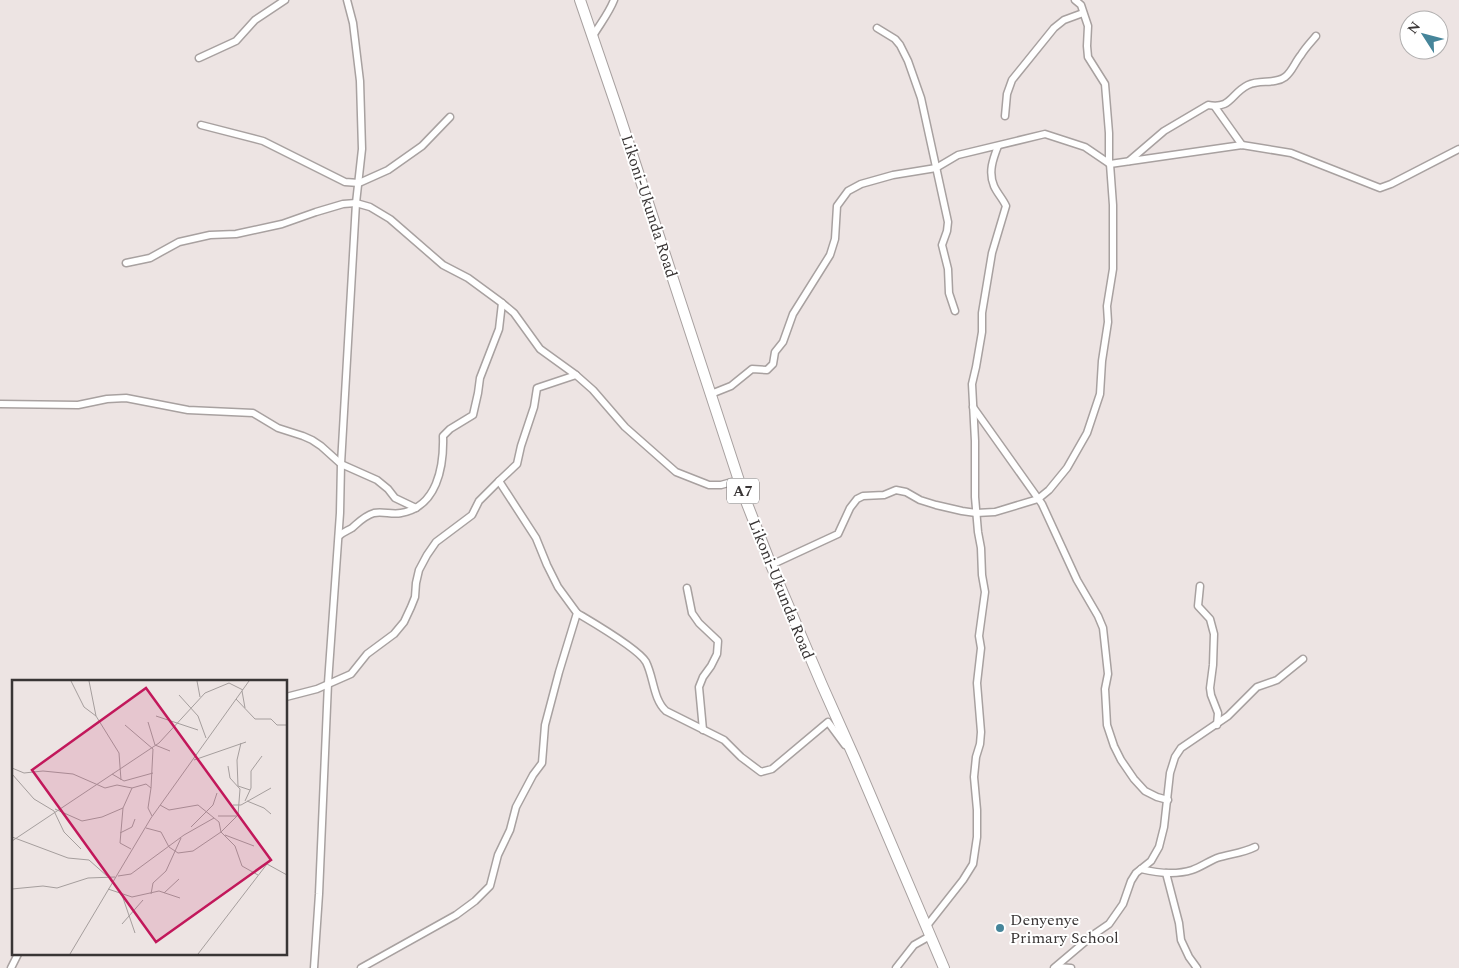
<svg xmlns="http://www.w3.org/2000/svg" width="1459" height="968" font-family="Spectral,serif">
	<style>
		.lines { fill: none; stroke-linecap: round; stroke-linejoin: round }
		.minor-casing { stroke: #a8a1a0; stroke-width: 9 }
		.highway-casing { stroke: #a8a1a0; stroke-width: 12 }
		.minor { stroke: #fff; stroke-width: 6 }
		.highway { stroke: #fff; stroke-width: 10 }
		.poi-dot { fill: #46859a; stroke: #fff; stroke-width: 2 }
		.labels { text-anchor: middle; stroke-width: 4; stroke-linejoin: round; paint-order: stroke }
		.shield { fill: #fff; stroke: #747272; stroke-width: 1 }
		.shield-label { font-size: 15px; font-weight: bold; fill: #393535 }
		.street-label { font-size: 16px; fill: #393535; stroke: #fff }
		.poi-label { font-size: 16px; fill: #393535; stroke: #fff; text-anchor: start }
		.inset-road { fill: none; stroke: #a59e9d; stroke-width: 1 }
		.view { fill: #c2185b; fill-opacity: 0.15; stroke: #c2185b; stroke-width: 2.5 }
		.inset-edge { fill: none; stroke: #393535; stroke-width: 2.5 }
	</style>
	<rect width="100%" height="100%" fill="#ede4e3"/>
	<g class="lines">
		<g class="minor-casing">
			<g id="minor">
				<polyline points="1075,0 1081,5 1088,26 1087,46 1088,57 1105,84 1109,133 1109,163"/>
				<polyline points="877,28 895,39 900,45 908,61 921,98 948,222 947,231 942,245 948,269 949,293 955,311"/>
				<path d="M593,36C600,24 609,13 614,0"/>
				<polyline points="199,58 236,41 255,20 285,0"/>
				<polyline points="1215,107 1242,145"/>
				<polyline points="1005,116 1007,94 1012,80 1054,28 1064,20 1083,13"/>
				<polyline points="201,125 263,141 345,182 359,183 388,170 422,146 450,117"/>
				<path d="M1129,161L1164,131L1208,105C1232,109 1230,94 1248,85C1260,79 1274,85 1285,77C1292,72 1295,62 1301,55C1305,48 1311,42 1316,36"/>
				<polyline points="126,263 150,258 179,242 210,235 236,234 282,224 316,212 343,204 356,203 370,207 390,219 443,265 468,278 502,303 514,313 540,349 576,375"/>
				<polyline points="711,394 731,386 752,369 767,370 773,364 775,352 783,342 793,314 830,255 835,239 837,206 848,191 861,184 893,175 936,168 958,155 1045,134 1085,147 1110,164 1242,145 1291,153 1380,188 1391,184 1459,149"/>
				<polyline points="0,404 78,405 107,399 126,398 188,410 253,413 278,428 303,436 312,440 321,446 341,464 377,480 388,489 395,498 416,508"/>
				<polyline points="973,407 1042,504 1077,580 1098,616 1103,628 1108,674 1105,689 1107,725 1114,746 1121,760 1134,779 1145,791 1157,797 1168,800"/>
				<path d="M339,536C343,532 347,531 352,528C359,522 364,516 374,513C383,511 392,515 401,513C437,507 444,467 443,436L450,429L473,415L478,393L480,378L499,329L502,303"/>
				<polyline points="771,565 838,534 850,508 857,499 863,496 884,495 896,490 906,492 920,500 936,505 962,511 976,513 995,512 1038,499 1049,490 1067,468 1087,433 1100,394 1102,361 1108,322 1107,306 1113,269 1113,205 1110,164"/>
				<polyline points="1200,586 1198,606 1210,619 1214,634 1213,665 1210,688 1211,695 1218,713 1217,725"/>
				<polyline points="687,588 692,613 699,623 718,641 717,654 711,666 703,677 699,687 703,730"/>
				<path d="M577,613C592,622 639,649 646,662C654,678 653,699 666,711L724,740L741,757L761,772L772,769L828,722L845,745"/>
				<polyline points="286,697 317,689 351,674 367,654 394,634 404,622 411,607 415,597 416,583 419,570 427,555 436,542 472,515 479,501 499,481"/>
				<path d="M1141,869C1157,873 1176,875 1192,870C1201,867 1209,861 1217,858C1230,854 1243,853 1255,847"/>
				<polyline points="1166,873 1179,923 1181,940 1189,957 1197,968"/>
				<path d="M926,927L963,880L973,864L977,837V810L974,777L976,757L980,744L981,732L977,683L981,648L979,636L985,592L982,575L981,548L978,532L975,497V441L972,384L976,367L982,332V313L992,253L1006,206C1003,199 997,193 994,186C988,172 993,159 998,146"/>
				<polyline points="1056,967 1071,968"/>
				<polyline points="11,968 18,954"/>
				<polyline points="314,968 319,894 328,683 340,513 341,464 356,203 362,149 360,81 353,23 347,0"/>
				<polyline points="361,968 456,915 475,901 490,886 498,855 510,830 516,807 533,775 542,763 545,725 559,672 577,613 558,587 547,565 536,538 499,481 517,464 521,446 534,407 537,388 576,375 593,390 625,427 676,472 709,485 721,485 739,480"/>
				<polyline points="896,968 914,945 930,936"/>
				<polyline points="1054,968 1093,935 1109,924 1123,904 1131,881 1136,873 1151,861 1159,847 1164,827 1170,773 1175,757 1181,748 1228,716 1257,687 1277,680 1303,659"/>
			</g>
		</g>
		<g class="highway-casing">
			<polyline id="highway" points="580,0 619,114 744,496 771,565 822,685 855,759 944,968"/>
		</g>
		<use href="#minor" class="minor"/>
		<use href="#highway" class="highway"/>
	</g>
	<circle class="poi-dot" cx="1000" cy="928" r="5"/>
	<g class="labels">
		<rect class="shield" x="727" y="478.5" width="32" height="25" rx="4"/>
		<g class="shield-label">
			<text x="743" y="496">A7</text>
		</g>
		<g class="street-label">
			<text transform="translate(650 206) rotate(72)" y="6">Likoni-Ukunda Road</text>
			<text transform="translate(782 589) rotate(68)" y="6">Likoni-Ukunda Road</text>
		</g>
		<g class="poi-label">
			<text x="1010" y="925">Denyenye<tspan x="1010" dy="18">Primary School</tspan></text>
		</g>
	</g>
	<g transform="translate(12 680)">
		<rect width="275" height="275" fill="#ede4e3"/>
		<path class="inset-road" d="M59,1L72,27L84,36L107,73L109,100M77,1L84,36M185,1L188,17M230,11L233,28M167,15L186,36L194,58M224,19L243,39H259L265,45H275M144,36L186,50M136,42L143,65L158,71M113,45L141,69L139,108M229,63L225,80L226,106L238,110M182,80L234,62M0,88L12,93L31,91L61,94L93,108L105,105L120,108M0,94L22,119L42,131L52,152L69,169M100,94L112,101L141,93M233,121L239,108V91L250,76M235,121L252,128L259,134M148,125L157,130L186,125L207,142L209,152L223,166L230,186L246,195M221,125H229L259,108M111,128L108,163L119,169M43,129L70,141L90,137L111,128L120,108L134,104L139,108L136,128L140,136M206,136H225M179,147L201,125L205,113M134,148L149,152L157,167L166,173L181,171L209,152M209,152L226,135L228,109L218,98L216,86M108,153L120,147L123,139M213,155L242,166M0,157L56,178L77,180L95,196M0,161L147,63L193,13L217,3L231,10M106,196L119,194L172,155L202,138M0,209L31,206L45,208L76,198L103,197M96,209L120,217L147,211L168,218M152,213L167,199M139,214L141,203L154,191L169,158M110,215L123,253M110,244L131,220M58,274L139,138L237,1M186,274L255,184L275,195"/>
		<path class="view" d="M134,8L259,180L144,262L20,90Z"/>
		<rect width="275" height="275" class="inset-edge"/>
	</g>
	<g transform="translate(1424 35) rotate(306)"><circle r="24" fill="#ffffff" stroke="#b0aeae"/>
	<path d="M0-4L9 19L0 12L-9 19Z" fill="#46859a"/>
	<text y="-8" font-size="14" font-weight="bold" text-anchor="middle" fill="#393535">N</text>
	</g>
</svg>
